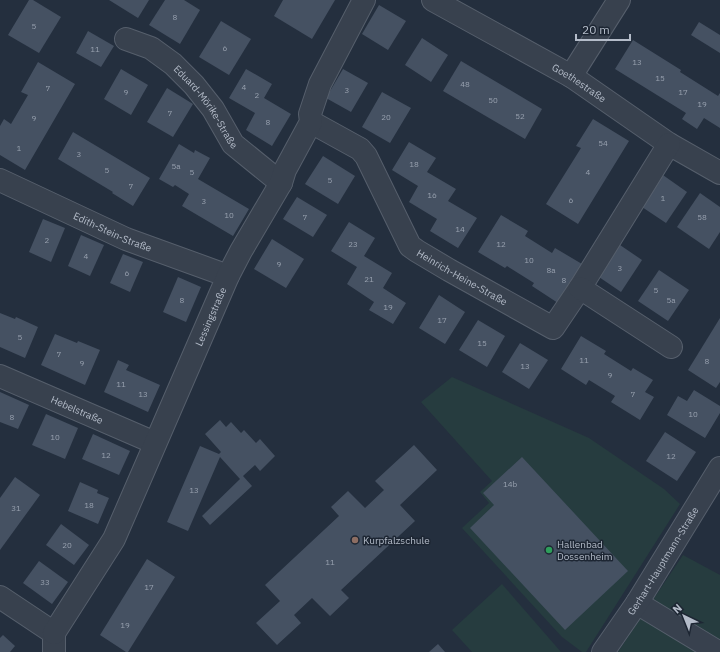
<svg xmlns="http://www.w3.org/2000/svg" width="720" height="652" font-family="'IBM Plex Sans',sans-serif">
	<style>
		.green { fill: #263c3f }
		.building { fill: #455162 }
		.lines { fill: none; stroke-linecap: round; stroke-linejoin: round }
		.minor-casing { stroke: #565f6c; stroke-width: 24 }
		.minor { stroke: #38414e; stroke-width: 22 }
		.education-dot { fill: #8d6e63; stroke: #1d2633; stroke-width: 1.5 }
		.leisure-dot { fill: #2e9e5b; stroke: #1d2633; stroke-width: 1.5 }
		.labels { text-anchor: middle; stroke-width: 3; stroke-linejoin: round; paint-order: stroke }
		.number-label { font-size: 8px; fill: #98a1af }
		.street-label { font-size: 10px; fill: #b4bcc9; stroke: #1d2633 }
		.poi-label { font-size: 10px; fill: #b4bcc9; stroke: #1d2633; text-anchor: start }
	</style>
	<rect width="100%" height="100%" fill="#242f3e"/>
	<g class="green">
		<polygon points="452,377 589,438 664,489 680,504 586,652 582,652 562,637 462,528 489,503 480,492 492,481 421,402"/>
		<polygon points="683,555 720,575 720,652 618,652"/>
		<polygon points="502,584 561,652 472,652 452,630"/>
	</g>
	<g class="building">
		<polygon points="29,0 33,0 61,17 39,53 8,35"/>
		<polygon points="109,0 149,0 138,18"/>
		<polygon points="165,0 184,0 200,10 180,44 149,25"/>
		<polygon points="283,0 335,0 312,39 274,16"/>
		<polygon points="379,5 406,21 388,50 362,34"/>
		<polygon points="221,21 251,39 229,75 199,57"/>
		<polygon points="699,22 720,35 720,53 691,35"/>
		<polygon points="88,31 114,46 101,67 76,53"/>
		<polygon points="422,38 448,55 431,82 405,65"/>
		<polygon points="633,40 681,70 680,72 718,96 720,93 720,128 704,118 697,129 682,119 686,113 615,69"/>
		<polygon points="461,61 542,109 525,139 443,91"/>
		<polygon points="38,62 75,84 25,170 0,155 0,126 4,119 11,124 28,95 21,92"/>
		<polygon points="121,69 148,85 131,115 104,99"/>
		<polygon points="246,69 272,84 264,98 291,114 272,146 246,130 255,113 229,98"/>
		<polygon points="343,69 368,83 351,112 326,98"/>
		<polygon points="167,88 193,104 173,137 147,122"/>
		<polygon points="382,92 411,108 390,143 362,127"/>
		<polygon points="593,119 629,141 578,224 546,204 581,148 576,146"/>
		<polygon points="73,132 150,178 133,206 112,193 113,192 58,159"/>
		<polygon points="409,142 436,158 427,172 456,189 448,201 477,218 458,248 430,231 437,219 409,202 418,186 392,170"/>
		<polygon points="179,144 194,153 195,150 210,158 198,179 249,209 233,236 182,206 189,194 175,185 173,187 159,179"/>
		<polygon points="323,156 355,176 338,204 305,184"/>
		<polygon points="660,173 687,192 666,223 639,205"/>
		<polygon points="700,193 720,207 720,232 709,249 677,227"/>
		<polygon points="297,197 327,215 313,237 283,219"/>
		<polygon points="501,215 528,231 525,236 552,253 555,248 582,264 558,303 532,286 534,283 507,266 505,268 478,252"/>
		<polygon points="43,219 65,228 51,262 29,252"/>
		<polygon points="349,222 375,238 364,256 392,273 383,288 406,303 393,324 369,310 374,302 347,284 357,267 331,251"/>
		<polygon points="81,235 104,245 90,276 68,266"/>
		<polygon points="272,239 304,259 286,288 254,269"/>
		<polygon points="620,245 642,260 621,292 599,277"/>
		<polygon points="123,254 143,262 130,292 110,283"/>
		<polygon points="659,270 689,290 668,321 638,301"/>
		<polygon points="178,277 201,287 186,322 163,312"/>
		<polygon points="439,295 465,312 445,344 419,328"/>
		<polygon points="0,313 15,319 16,317 38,327 25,358 0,347"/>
		<polygon points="720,318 720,382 716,388 688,370"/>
		<polygon points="478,320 505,336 487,367 459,350"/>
		<polygon points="55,334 77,343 78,341 100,350 85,385 41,365"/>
		<polygon points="581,336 606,351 604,354 631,371 633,368 653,380 645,392 654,397 640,420 611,402 615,396 589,380 586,385 561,369"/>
		<polygon points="520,343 548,360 529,389 502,372"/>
		<polygon points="118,360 129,365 126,370 160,385 148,412 104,392"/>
		<polygon points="694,390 720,406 720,413 705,438 667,415 678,396 687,401"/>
		<polygon points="0,392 29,405 18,429 0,422"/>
		<polygon points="46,414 78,428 65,459 32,445"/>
		<polygon points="220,420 226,427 231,422 241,433 244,430 256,443 260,439 275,456 260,471 255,465 243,476 252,486 210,525 202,516 240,479 220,457 188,531 167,522 200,446 219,454 221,452 205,434"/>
		<polygon points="665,432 696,452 677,481 646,461"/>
		<polygon points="93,434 130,451 119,475 82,459"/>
		<polygon points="414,445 437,470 400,505 415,521 341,590 349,598 330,616 312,598 294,615 301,623 277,645 256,623 280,601 265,585 339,516 331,507 348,491 365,508 384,490 375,481"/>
		<polygon points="522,457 628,571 565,630 470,528 494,505 483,493"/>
		<polygon points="15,477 40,495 0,550 0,498"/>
		<polygon points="80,482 98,490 97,493 109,498 98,524 68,511"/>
		<polygon points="61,524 89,545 74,565 46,545"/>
		<polygon points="147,559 175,577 128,652 126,652 100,635"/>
		<polygon points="39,561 68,582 52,604 23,583"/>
		<polygon points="3,635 15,646 10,652 0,652 0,638"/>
		<polygon points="438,644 445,652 429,652"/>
	</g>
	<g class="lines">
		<g class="minor-casing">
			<g id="minor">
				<path id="s1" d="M433,0L571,76L669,144L720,173"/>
				<path id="s2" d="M126,39L151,48L173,64L194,85L213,109L233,144L281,183"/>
				<polyline points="571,76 619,0"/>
				<path id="s3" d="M311,122L360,149L366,156L410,246L417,251L449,270L553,328L580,288L669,144"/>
				<path id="s4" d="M0,180L126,239L228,276"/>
				<polyline points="580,288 671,347"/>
				<path id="s5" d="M0,376L155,443"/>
				<polyline points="0,597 54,633 54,652"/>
				<polyline points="637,603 718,652"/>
				<path id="s6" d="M54,633L114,539L228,276L241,251L281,183L285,170L311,122L310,114L320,84L364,0"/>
				<path id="s7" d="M603,652L637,603L720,468"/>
			</g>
		</g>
		<use href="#minor" class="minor"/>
	</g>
	<circle class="education-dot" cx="355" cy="540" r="4"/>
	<circle class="leisure-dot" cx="549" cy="550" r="4"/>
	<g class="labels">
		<g class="number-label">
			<text x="175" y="20">8</text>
			<text x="34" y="29">5</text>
			<text x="225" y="51">6</text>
			<text x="95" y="52">11</text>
			<text x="637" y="65">13</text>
			<text x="660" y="81">15</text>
			<text x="465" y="87">48</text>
			<text x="244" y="90">4</text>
			<text x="48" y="91">7</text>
			<text x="347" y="93">3</text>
			<text x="126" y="95">9</text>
			<text x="683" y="95">17</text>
			<text x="257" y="98">2</text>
			<text x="493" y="103">50</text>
			<text x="702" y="107">19</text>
			<text x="170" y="116">7</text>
			<text x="520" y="119">52</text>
			<text x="386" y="120">20</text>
			<text x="34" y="121">9</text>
			<text x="268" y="125">8</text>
			<text x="603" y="146">54</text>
			<text x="19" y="151">1</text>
			<text x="79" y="157">3</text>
			<text x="414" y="167">18</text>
			<text x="176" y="169">5a</text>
			<text x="107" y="173">5</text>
			<text x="192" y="175">5</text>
			<text x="588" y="175">4</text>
			<text x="330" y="183">5</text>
			<text x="131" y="189">7</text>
			<text x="432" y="198">16</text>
			<text x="663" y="201">1</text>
			<text x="571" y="203">6</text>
			<text x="204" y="204">3</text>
			<text x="229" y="218">10</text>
			<text x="305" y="220">7</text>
			<text x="702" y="220">58</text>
			<text x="460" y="232">14</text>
			<text x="47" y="243">2</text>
			<text x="353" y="247">23</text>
			<text x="501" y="247">12</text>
			<text x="86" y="259">4</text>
			<text x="529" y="263">10</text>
			<text x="279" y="267">9</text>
			<text x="620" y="271">3</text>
			<text x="551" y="273">8a</text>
			<text x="127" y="276">6</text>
			<text x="369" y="282">21</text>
			<text x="564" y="283">8</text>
			<text x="656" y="293">5</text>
			<text x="182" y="303">8</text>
			<text x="671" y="303">5a</text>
			<text x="388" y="310">19</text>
			<text x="442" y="323">17</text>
			<text x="20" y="340">5</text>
			<text x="482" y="346">15</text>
			<text x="59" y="357">7</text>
			<text x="584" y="363">11</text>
			<text x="707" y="364">8</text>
			<text x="82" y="366">9</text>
			<text x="525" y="369">13</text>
			<text x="610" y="378">9</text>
			<text x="121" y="387">11</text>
			<text x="143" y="397">13</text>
			<text x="633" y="397">7</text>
			<text x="693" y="417">10</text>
			<text x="12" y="420">8</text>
			<text x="55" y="440">10</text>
			<text x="106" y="458">12</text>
			<text x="671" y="459">12</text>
			<text x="510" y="487">14b</text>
			<text x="194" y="493">13</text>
			<text x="89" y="508">18</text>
			<text x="16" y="511">31</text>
			<text x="67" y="548">20</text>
			<text x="330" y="565">11</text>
			<text x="45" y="585">33</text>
			<text x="149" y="590">17</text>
			<text x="125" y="628">19</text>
		</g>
		<g class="street-label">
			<text dy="4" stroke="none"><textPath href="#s1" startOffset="168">Goethestraße</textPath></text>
			<text dy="4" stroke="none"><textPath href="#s2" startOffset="108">Eduard-Mörike-Straße</textPath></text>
			<text dy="4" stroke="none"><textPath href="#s4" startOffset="124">Edith-Stein-Straße</textPath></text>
			<text dy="4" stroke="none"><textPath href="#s3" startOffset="226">Heinrich-Heine-Straße</textPath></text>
			<text dy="4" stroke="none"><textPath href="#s6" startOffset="354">Lessingstraße</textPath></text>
			<text dy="4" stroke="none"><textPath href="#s5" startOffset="84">Hebelstraße</textPath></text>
			<text dy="4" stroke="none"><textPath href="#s7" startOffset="109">Gerhart-Hauptmann-Straße</textPath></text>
		</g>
		<g class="poi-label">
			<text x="363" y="544">Kurpfalzschule</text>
			<text x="557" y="548">Hallenbad<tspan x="557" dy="12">Dossenheim</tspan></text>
		</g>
	</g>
	<g transform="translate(684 616) rotate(317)" stroke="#1d2633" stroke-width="3" paint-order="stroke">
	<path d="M0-3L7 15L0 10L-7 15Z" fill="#b4bcc9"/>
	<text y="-6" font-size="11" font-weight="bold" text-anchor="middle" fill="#b4bcc9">N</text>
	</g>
	<path d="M576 34v6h54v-6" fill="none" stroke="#b4bcc9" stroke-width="2"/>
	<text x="582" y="34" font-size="12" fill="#b4bcc9" stroke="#1d2633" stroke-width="3" paint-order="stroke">20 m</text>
</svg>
